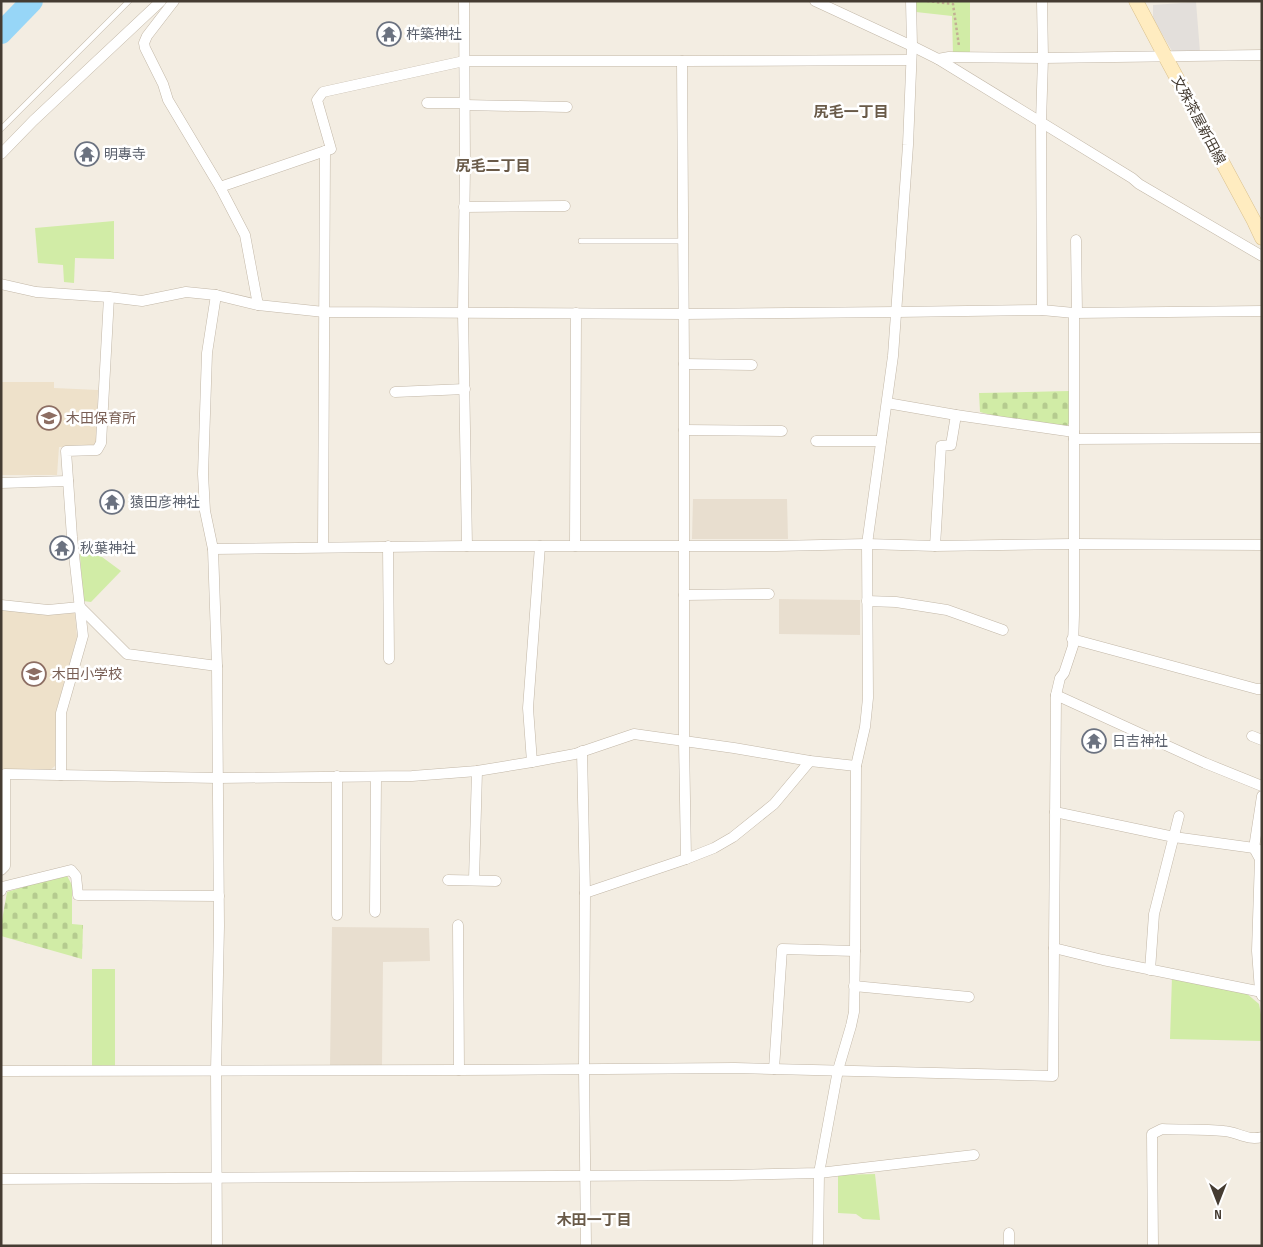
<svg xmlns="http://www.w3.org/2000/svg" width="1263" height="1247" font-family="'Sofia Sans Condensed','Noto Sans JP',sans-serif">
	<style>
		.residential { fill: #e8decf }
		.education { fill: #eee1ca }
		.green { fill: #d1eca6 }
		.cemetery { fill: url(#cemetery-stones) }
		.parking { fill: #e3dfdb }
		.lines { fill: none; stroke-linecap: round; stroke-linejoin: round }
		.river { stroke: #97d6f7; stroke-width: 22 }
		.service-casing { stroke: #c2b7a7; stroke-width: 6 }
		.minor-casing { stroke: #c2b7a7; stroke-width: 11 }
		.secondary-casing { stroke: #dac18e; stroke-width: 15 }
		.path { stroke: #c2af94; stroke-width: 2.5; stroke-dasharray: 2.5 2.5; stroke-linecap: butt }
		.service { stroke: #fff; stroke-width: 5 }
		.minor { stroke: #fff; stroke-width: 10 }
		.secondary { stroke: #ffecc0; stroke-width: 14 }
		.labels { text-anchor: middle; stroke-width: 5; stroke-linejoin: round; paint-order: stroke }
		.worship-label { font-size: 14px; fill: #5b616d; stroke: #fff; text-anchor: start }
		.street-label { font-size: 14px; fill: #453c32; stroke: #fff }
		.education-label { font-size: 14px; fill: #785e54; stroke: #fff; text-anchor: start }
		.neighbourhood-label { font-size: 15px; font-weight: bold; fill: #695a48; stroke: #fff }
	</style>
	<defs>
		<pattern id="cemetery-stones" width="16" height="16" patternUnits="userSpaceOnUse" patternTransform="scale(1.25)"><rect width="16" height="16" fill="#d1eca6"/><path d="M2 7V4a2 2 0 0 1 4 0v3zM10 15v-3a2 2 0 0 1 4 0v3z" fill="#b5cb8f"/></pattern>
	</defs>
	<rect width="100%" height="100%" fill="#f3ede2"/>
	<g class="residential">
		<polygon points="693,499 787,499 788,539 692,539"/>
		<polygon points="779,599 860,600 860,635 779,634"/>
		<polygon points="332,927 429,928 430,961 383,962 382,1066 330,1066"/>
	</g>
	<g class="education">
		<polygon points="1,382 54,382 54,388 98,390 96,446 59,447 57,475 1,475"/>
		<polygon points="1,609 51,614 75,613 77,637 56,711 55,766 50,770 1,769"/>
	</g>
	<g class="green">
		<polygon points="916,1 970,1 970,53 953,54 952,16 916,12"/>
		<polygon points="114,221 114,259 75,258 74,283 64,282 63,265 38,263 35,228"/>
		<polygon points="79,540 121,571 91,602 83,601"/>
		<rect x="92" y="969" width="23" height="99"/>
		<polygon points="1172,977 1246,993 1259,1004 1262,1020 1262,1041 1170,1039"/>
		<polygon points="875,1174 880,1220 863,1219 856,1214 838,1213 838,1175"/>
	</g>
	<g class="cemetery">
		<polygon points="1069,391 1070,422 1067,426 995,416 980,412 979,393"/>
		<polygon points="66,874 72,885 72,924 83,925 82,959 1,936 1,926 7,892"/>
	</g>
	<polygon class="parking" points="1196,2 1200,52 1172,51 1153,19 1153,5"/>
	<g class="lines">
		<polyline class="river" points="1,33 32,1"/>
		<g class="service-casing">
			<g id="service">
				<polyline points="1,129 129,1"/>
				<polyline points="581,241 683,241"/>
			</g>
		</g>
		<g class="minor-casing">
			<g id="minor">
				<polyline points="174,1 147,36 144,43 145,48 163,84 168,100 220,187 245,235 258,305"/>
				<polyline points="464,1 465,165 463,313 467,546"/>
				<polyline points="815,1 912,46 938,59 1132,178 1139,184 1262,256"/>
				<polyline points="938,59 949,57 1043,58 1262,55"/>
				<polyline points="682,61 911,60"/>
				<polyline points="427,103 465,103"/>
				<polyline points="465,105 567,107"/>
				<polyline points="1,154 33,121 161,1"/>
				<polyline points="220,187 331,149 317,100 323,92 464,61 682,61 684,364 684,741 686,859"/>
				<polyline points="464,207 565,206"/>
				<polyline points="1076,240 1077,313"/>
				<polyline points="1,284 36,292 109,297 142,301 186,292 216,295 258,305 324,312 684,314 897,312 1042,310 1074,313 1262,311"/>
				<polyline points="216,295 207,353 203,474 205,511 213,549 217,666 219,926 216,1071 217,1246"/>
				<polyline points="1042,310 1041,122 1043,58 1042,1"/>
				<polyline points="684,364 752,365"/>
				<polyline points="395,392 465,389"/>
				<polyline points="887,403 956,415 1074,432"/>
				<polyline points="684,430 782,431"/>
				<polyline points="1074,439 1262,438"/>
				<polyline points="816,441 881,441"/>
				<polyline points="1,483 68,481"/>
				<polyline points="388,546 389,659"/>
				<polyline points="575,546 576,313"/>
				<polyline points="935,546 941,446 951,445 956,415"/>
				<polyline points="323,547 325,151"/>
				<polyline points="213,549 467,546 776,546 867,544 935,546 1074,544 1262,545"/>
				<polyline points="684,595 769,594"/>
				<polyline points="867,601 896,602 947,610 1003,630"/>
				<polyline points="1,605 48,610 80,607"/>
				<polyline points="80,607 127,654 217,666"/>
				<polyline points="1072,639 1257,689 1262,689"/>
				<polyline points="1056,695 1205,763 1262,786"/>
				<polyline points="1252,736 1262,740"/>
				<polyline points="582,751 585,893 584,1069 586,1246"/>
				<polyline points="532,762 528,708 540,546"/>
				<polyline points="61,775 61,713 83,636 72,537 66,451 97,450 101,443 109,297"/>
				<polyline points="1262,796 1254,848 1260,859 1257,951 1260,991 1262,996"/>
				<polyline points="1055,812 1174,837 1254,848 1262,851"/>
				<polyline points="1,870 5,866 5,774 218,778 412,776 477,771 532,762 575,754 634,734 734,748 810,761 856,766"/>
				<polyline points="448,880 496,881"/>
				<polyline points="474,880 477,771"/>
				<polyline points="1,891 2,887 71,870 76,876 78,895 219,896"/>
				<polyline points="585,893 686,859 714,848 733,837 774,804 810,761"/>
				<polyline points="375,912 376,777"/>
				<polyline points="337,915 337,776"/>
				<polyline points="458,925 459,1070"/>
				<polyline points="1054,948 1103,960 1262,992"/>
				<polyline points="1150,970 1154,914 1179,816"/>
				<polyline points="854,986 969,997"/>
				<polyline points="774,1069 782,949 855,951"/>
				<polyline points="1,1071 459,1070 735,1068 1053,1076 1056,695 1060,678 1064,673 1073,646 1074,615 1074,313"/>
				<polyline points="1,1179 731,1175 819,1173 974,1155"/>
				<polyline points="1009,1233 1009,1246"/>
				<polyline points="818,1246 819,1173 838,1070 851,1026 854,1012 855,951 856,766 865,727 868,698 867,544 893,356 908,145 912,46 911,1"/>
				<path d="M1153,1246L1152,1134L1162,1129C1182,1130 1203,1129 1224,1131C1238,1132 1247,1141 1262,1137"/>
			</g>
		</g>
		<g class="secondary-casing">
			<polyline id="secondary" points="1136,1 1145,18 1165,56 1254,221 1262,238"/>
		</g>
		<polyline class="path" points="927,1 953,4 959,46"/>
		<use href="#service" class="service"/>
		<use href="#minor" class="minor"/>
		<use href="#secondary" class="secondary"/>
	</g>
	<defs>
		<g id="temple-ring" transform="scale(1.25)"><circle r="9.5" fill="#fff" stroke="#6b7280" stroke-width="1.5"/><path d="M0-6L5-2H3V0L6.5 2.5H4V6H1.5V3h-3V6H-4V2.5H-6.5L-3 0V-2H-5Z" fill="#6b7280"/></g>
		<g id="school-ring" transform="scale(1.25)"><circle r="9.5" fill="#fff" stroke="#8d6e63" stroke-width="1.5"/><path d="M0-5L7-2L0 1L-7-2ZM-4 1L0 2.5L4 1V4Q0 6-4 4Z" fill="#8d6e63"/></g>
	</defs>
	<g fill-rule="evenodd">
		<use href="#temple-ring" x="389" y="34"/>
		<use href="#temple-ring" x="87" y="154"/>
		<use href="#school-ring" x="49" y="418"/>
		<use href="#temple-ring" x="112" y="502"/>
		<use href="#temple-ring" x="62" y="548"/>
		<use href="#school-ring" x="34" y="674"/>
		<use href="#temple-ring" x="1094" y="741"/>
	</g>
	<g class="labels">
		<g class="worship-label">
			<text x="406" y="39">杵築神社</text>
			<text x="104" y="159">明專寺</text>
			<text x="130" y="507">猿田彦神社</text>
			<text x="80" y="553">秋葉神社</text>
			<text x="1112" y="746">日吉神社</text>
		</g>
		<g class="street-label">
			<text transform="translate(1199 120) rotate(62)" y="5">文殊茶屋新田線</text>
		</g>
		<g class="education-label">
			<text x="66" y="423">木田保育所</text>
			<text x="52" y="679">木田小学校</text>
		</g>
		<g class="neighbourhood-label">
			<text x="851" y="117">尻毛一丁目</text>
			<text x="493" y="171">尻毛二丁目</text>
			<text x="594" y="1225">木田一丁目</text>
		</g>
	</g>
	<rect width="1263" height="1247" fill="none" stroke="#453c32" stroke-width="5"/>
	<g transform="translate(1218 1202) rotate(180)" stroke="#ffffff" stroke-width="4" paint-order="stroke">
	<path d="M0-4L9 19L0 12L-9 19Z" fill="#453c32"/>
	<text y="-8" font-size="14" font-weight="bold" text-anchor="middle" fill="#453c32">N</text>
	</g>
</svg>
